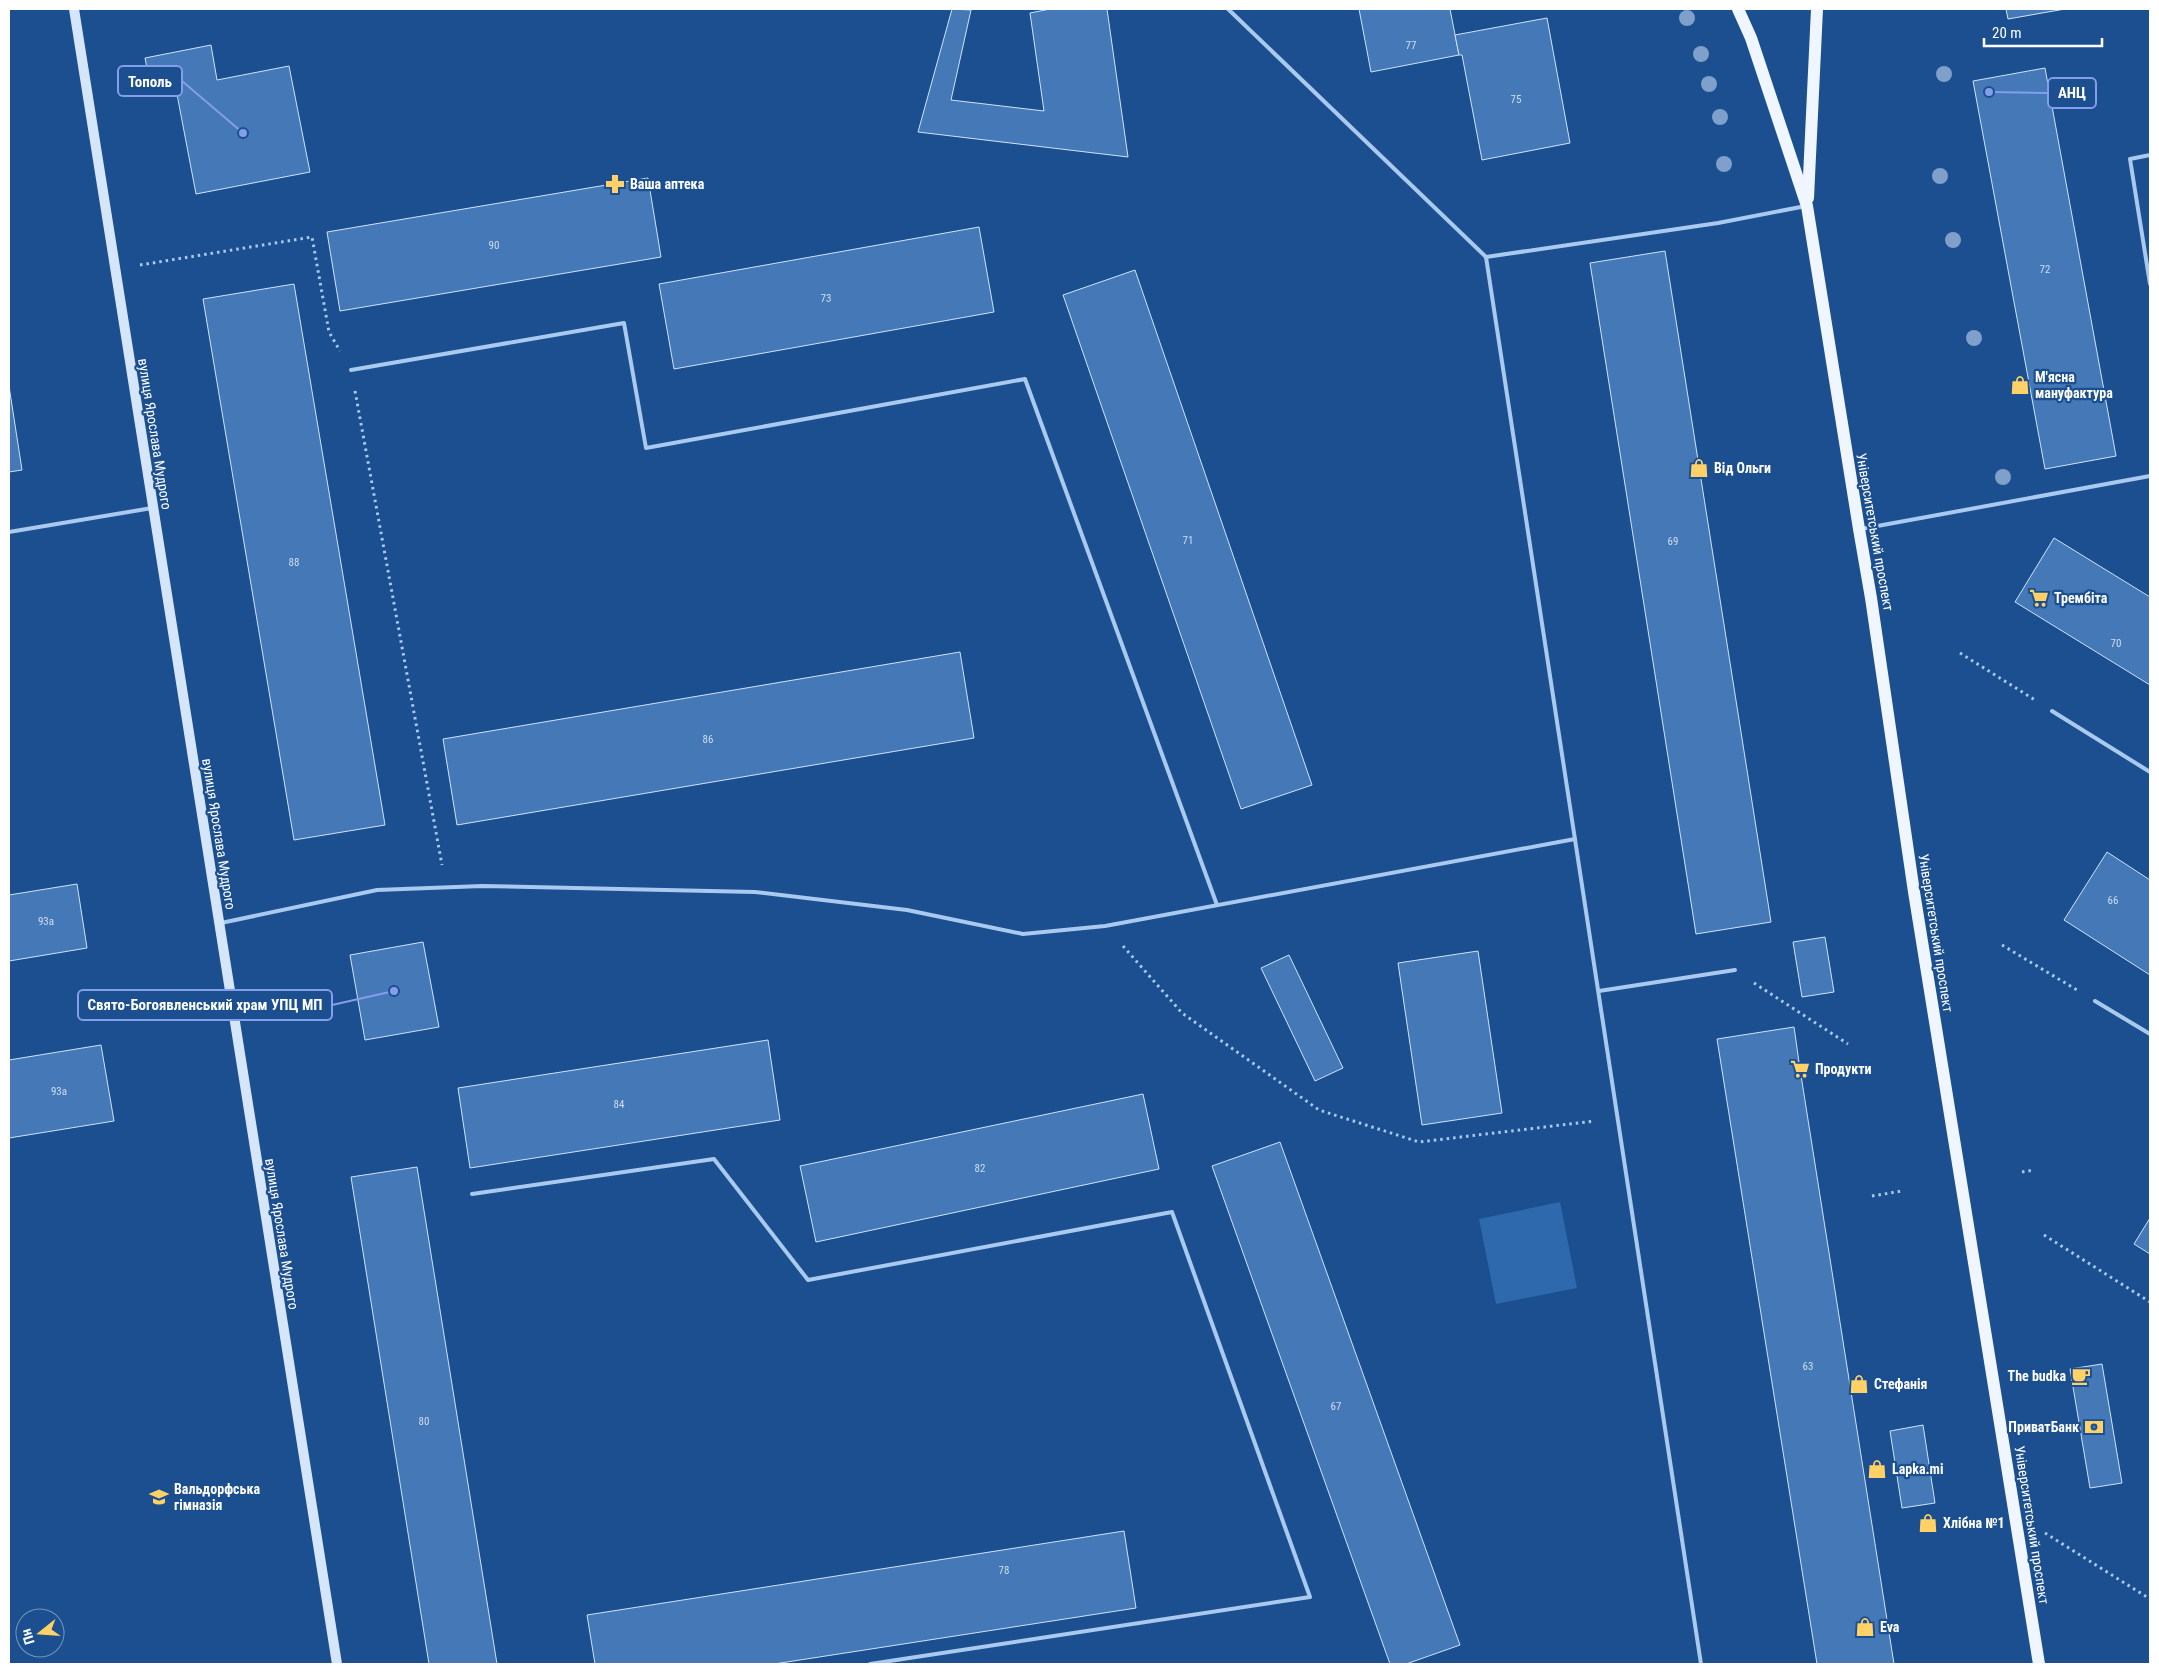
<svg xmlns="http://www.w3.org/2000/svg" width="2159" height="1673" font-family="'Roboto Condensed',sans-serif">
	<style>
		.green { fill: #2e69ad }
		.building { fill: #4478b7; stroke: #cfe3fa }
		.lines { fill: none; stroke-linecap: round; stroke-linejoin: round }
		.path { stroke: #a9c9ee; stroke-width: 3; stroke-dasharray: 2.5 4; stroke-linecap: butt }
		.lane { stroke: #a9c9ee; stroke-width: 4 }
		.secondary { stroke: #d6e6fa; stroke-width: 10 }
		.primary { stroke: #f0f6ff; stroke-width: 12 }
		.tree { fill: #7ea0ca }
		.labels { text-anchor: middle; stroke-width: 4.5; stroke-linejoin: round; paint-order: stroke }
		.number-label { font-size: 11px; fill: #d0dded }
		.poi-label { font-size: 14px; font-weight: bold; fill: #fff; stroke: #1b4f8f; text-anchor: start }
		.street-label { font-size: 14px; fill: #fff; stroke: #1b4f8f }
		.leader { fill: none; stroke: #839eea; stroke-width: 2 }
		.callout-dot { fill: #839eea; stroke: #1b4f8f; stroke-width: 2 }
		.callout { fill: #1b4f8f; stroke: #839eea; stroke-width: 2 }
		.callout-label { font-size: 15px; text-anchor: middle; font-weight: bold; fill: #fff }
	</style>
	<rect width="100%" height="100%" fill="#1b4f8f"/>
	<polygon class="green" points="1560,1202 1577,1288 1496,1304 1479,1219"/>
	<g class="building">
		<polygon points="952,9 971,10 951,100 1044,111 1030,13 1050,9 1107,9 1128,157 918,132"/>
		<polygon points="1359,9 1450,9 1459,55 1371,72"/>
		<polygon points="2006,9 2065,9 2008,19"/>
		<polygon points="1547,18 1570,143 1482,160 1462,55 1459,55 1455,35"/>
		<polygon points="211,45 217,80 289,66 310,172 196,194 176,89 152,94 145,58"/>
		<polygon points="2045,68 2116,456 2045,469 1973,81"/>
		<polygon points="648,178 661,257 340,311 327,232"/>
		<polygon points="979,227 994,312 674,369 659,284"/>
		<polygon points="1665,251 1771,922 1696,934 1590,263"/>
		<polygon points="1135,270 1312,785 1241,809 1063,295"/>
		<polygon points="294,284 385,825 294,840 203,299"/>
		<polygon points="9,386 22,470 9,472"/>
		<polygon points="2054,538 2150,597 2150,685 2015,602"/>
		<polygon points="960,652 974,738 457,825 443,739"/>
		<polygon points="2107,852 2150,880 2150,975 2064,920"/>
		<polygon points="77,884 87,948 9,961 9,895"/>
		<polygon points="1825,937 1834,992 1802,997 1793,942"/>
		<polygon points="423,942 439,1027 365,1040 350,955"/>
		<polygon points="1478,951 1502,1113 1422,1125 1398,963"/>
		<polygon points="1289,955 1343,1068 1315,1081 1261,968"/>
		<polygon points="1794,1027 1800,1069 1894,1664 1817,1664 1717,1039"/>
		<polygon points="768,1040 780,1120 470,1168 458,1088"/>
		<polygon points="101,1045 114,1121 9,1138 9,1060"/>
		<polygon points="1143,1094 1159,1169 816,1242 800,1166"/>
		<polygon points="1280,1142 1460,1645 1406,1664 1390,1664 1212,1166"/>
		<polygon points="417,1167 497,1664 429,1664 351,1177"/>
		<polygon points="2150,1218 2150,1254 2134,1244"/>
		<polygon points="2102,1364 2122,1483 2090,1488 2070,1369"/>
		<polygon points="1923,1425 1935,1503 1902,1508 1890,1431"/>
		<polygon points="1124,1531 1136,1608 774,1664 595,1664 587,1615"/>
	</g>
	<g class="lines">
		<g class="path">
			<polyline points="140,265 312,237 329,332 340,351"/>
			<polyline points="355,391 442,865"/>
			<polyline points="1960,653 2035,700"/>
			<polyline points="2002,945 2077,990"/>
			<polyline points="1123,946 1182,1013 1319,1110 1419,1142 1595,1121"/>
			<polyline points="1754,983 1848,1044"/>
			<polyline points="2022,1172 2034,1170"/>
			<polyline points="1872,1196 1902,1191"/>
			<polyline points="2044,1235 2150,1302"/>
			<polyline points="2045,1533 2150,1599"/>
		</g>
		<g class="lane">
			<polyline points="1228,9 1486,257"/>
			<polyline points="2150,155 2130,159 2150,284"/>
			<polyline points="351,370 624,323 646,448 1025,379 1217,905"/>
			<polyline points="1861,529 2150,476"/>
			<polyline points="9,532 152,508"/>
			<polyline points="2052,711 2150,772"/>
			<polyline points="221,923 377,890 482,886 755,892 907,910 1023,934 1105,926 1575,839"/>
			<polyline points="1599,991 1735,970"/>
			<polyline points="2095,1001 2150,1034"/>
			<polyline points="472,1194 714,1159 808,1280 1172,1212 1310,1597 870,1664"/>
			<polyline points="1701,1664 1486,257 1718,223 1806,206"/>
		</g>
		<polyline class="secondary" points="74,9 337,1664"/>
		<g class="primary">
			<polyline points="1738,9 1751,38 1807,206 1859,529 1871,598 1914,892 2039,1664"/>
			<polyline points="1808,198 1817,9"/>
		</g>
	</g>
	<g class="tree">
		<circle cx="1687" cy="18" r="8"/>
		<circle cx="1701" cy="54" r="8"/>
		<circle cx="1944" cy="74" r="8"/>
		<circle cx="1709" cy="84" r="8"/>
		<circle cx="1720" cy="117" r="8"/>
		<circle cx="1724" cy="164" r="8"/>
		<circle cx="1940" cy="176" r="8"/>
		<circle cx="1953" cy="240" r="8"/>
		<circle cx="1974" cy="338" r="8"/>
		<circle cx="2003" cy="477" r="8"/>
	</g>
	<defs>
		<g id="pharmacy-bare" transform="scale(1.5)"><path d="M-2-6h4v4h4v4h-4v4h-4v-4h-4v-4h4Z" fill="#ffd166" stroke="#1b4f8f" stroke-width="2.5" paint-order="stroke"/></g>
		<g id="shop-bare" transform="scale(1.5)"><path d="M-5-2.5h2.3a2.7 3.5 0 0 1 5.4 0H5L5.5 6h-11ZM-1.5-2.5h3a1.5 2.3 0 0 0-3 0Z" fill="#ffd166" stroke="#1b4f8f" stroke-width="2.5" paint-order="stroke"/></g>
		<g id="supermarket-bare" transform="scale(1.5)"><path d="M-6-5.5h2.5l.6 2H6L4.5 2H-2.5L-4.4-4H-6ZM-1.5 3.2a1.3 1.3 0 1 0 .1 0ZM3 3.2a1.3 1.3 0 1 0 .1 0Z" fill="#ffd166" stroke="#1b4f8f" stroke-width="2.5" paint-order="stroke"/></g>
		<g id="cafe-bare" transform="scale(1.5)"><path d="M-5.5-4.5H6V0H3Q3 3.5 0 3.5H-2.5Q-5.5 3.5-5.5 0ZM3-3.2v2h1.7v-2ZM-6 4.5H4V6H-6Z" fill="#ffd166" stroke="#1b4f8f" stroke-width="2.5" paint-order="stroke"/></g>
		<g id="bank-bare" transform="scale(1.5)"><path d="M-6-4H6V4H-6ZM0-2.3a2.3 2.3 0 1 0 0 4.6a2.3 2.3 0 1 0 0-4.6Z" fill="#ffd166" stroke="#1b4f8f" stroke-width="2.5" paint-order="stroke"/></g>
		<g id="school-bare" transform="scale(1.5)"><path d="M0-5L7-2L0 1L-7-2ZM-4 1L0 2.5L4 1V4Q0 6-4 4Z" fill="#ffd166" stroke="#1b4f8f" stroke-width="2.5" paint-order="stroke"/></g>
	</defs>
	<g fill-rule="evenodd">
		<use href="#pharmacy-bare" x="615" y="184"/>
		<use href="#shop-bare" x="2020" y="385"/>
		<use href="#shop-bare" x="1699" y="468"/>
		<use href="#supermarket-bare" x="2039" y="598"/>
		<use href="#supermarket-bare" x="1800" y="1069"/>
		<use href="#cafe-bare" x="2081" y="1376"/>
		<use href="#shop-bare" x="1859" y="1384"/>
		<use href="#bank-bare" x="2094" y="1427"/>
		<use href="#shop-bare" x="1877" y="1469"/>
		<use href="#school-bare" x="159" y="1497"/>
		<use href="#shop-bare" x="1928" y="1523"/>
		<use href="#shop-bare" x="1865" y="1627"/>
	</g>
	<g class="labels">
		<g class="number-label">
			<text x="1411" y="49">77</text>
			<text x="1516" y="103">75</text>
			<text x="494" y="249">90</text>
			<text x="2045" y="273">72</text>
			<text x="826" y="302">73</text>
			<text x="1188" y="544">71</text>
			<text x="1673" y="545">69</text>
			<text x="294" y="566">88</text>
			<text x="2116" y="647">70</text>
			<text x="708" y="743">86</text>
			<text x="2113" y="904">66</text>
			<text x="46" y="925">93а</text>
			<text x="59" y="1095">93а</text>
			<text x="619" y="1108">84</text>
			<text x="980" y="1172">82</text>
			<text x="1808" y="1370">63</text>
			<text x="1336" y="1410">67</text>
			<text x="424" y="1425">80</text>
			<text x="1004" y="1574">78</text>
		</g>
		<g class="poi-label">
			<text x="630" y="189">Ваша аптека</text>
			<text x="2035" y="382">М'ясна<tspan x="2035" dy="16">мануфактура</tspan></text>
			<text x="1714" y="473">Від Ольги</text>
			<text x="2054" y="603">Трембіта</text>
			<text x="1815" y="1074">Продукти</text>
			<text x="2066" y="1381" text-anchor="end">The budka</text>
			<text x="1874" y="1389">Стефанія</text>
			<text x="2079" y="1432" text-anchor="end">ПриватБанк</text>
			<text x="1892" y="1474">Lapka.mi</text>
			<text x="174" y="1494">Вальдорфська<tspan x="174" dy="16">гімназія</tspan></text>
			<text x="1943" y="1528">Хлібна №1</text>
			<text x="1880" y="1632">Eva</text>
		</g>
		<g class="street-label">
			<text transform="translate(155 434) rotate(81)" y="5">вулиця Ярослава Мудрого</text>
			<text transform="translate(1875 532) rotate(80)" y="5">Університетський проспект</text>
			<text transform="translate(219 834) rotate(81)" y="5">вулиця Ярослава Мудрого</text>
			<text transform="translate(1936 933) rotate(81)" y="5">Університетський проспект</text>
			<text transform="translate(282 1234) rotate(81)" y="5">вулиця Ярослава Мудрого</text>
			<text transform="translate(2032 1525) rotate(81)" y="5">Університетський проспект</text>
		</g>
	</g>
	<path class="leader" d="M243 133L182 81M1989 92L2048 93M394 991L332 1005"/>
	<g class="callout-dot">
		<circle cx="243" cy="133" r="5"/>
		<circle cx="1989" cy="92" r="5"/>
		<circle cx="394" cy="991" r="5"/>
	</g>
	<g class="callout">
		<rect x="118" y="66" width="64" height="30" rx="5"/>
		<rect x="2048" y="78" width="48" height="30" rx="5"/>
		<rect x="78" y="990" width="254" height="30" rx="5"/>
	</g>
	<g class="callout-label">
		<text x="150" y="87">Тополь</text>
		<text x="2072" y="98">АНЦ</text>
		<text x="205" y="1010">Свято-Богоявленський храм УПЦ МП</text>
	</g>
	<rect width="2159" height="1673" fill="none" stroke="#ffffff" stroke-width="20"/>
	<g transform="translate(40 1633) rotate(253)"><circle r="24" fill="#1b4f8f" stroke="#7695bc"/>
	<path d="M0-4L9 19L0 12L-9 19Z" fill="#ffd166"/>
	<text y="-8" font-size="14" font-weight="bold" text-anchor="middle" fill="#ffffff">Пн</text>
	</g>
	<path d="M1984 38v8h118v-8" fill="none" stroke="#ffffff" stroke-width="2.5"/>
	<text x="1992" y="38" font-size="15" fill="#ffffff" stroke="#1b4f8f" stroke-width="4" paint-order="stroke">20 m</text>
</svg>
